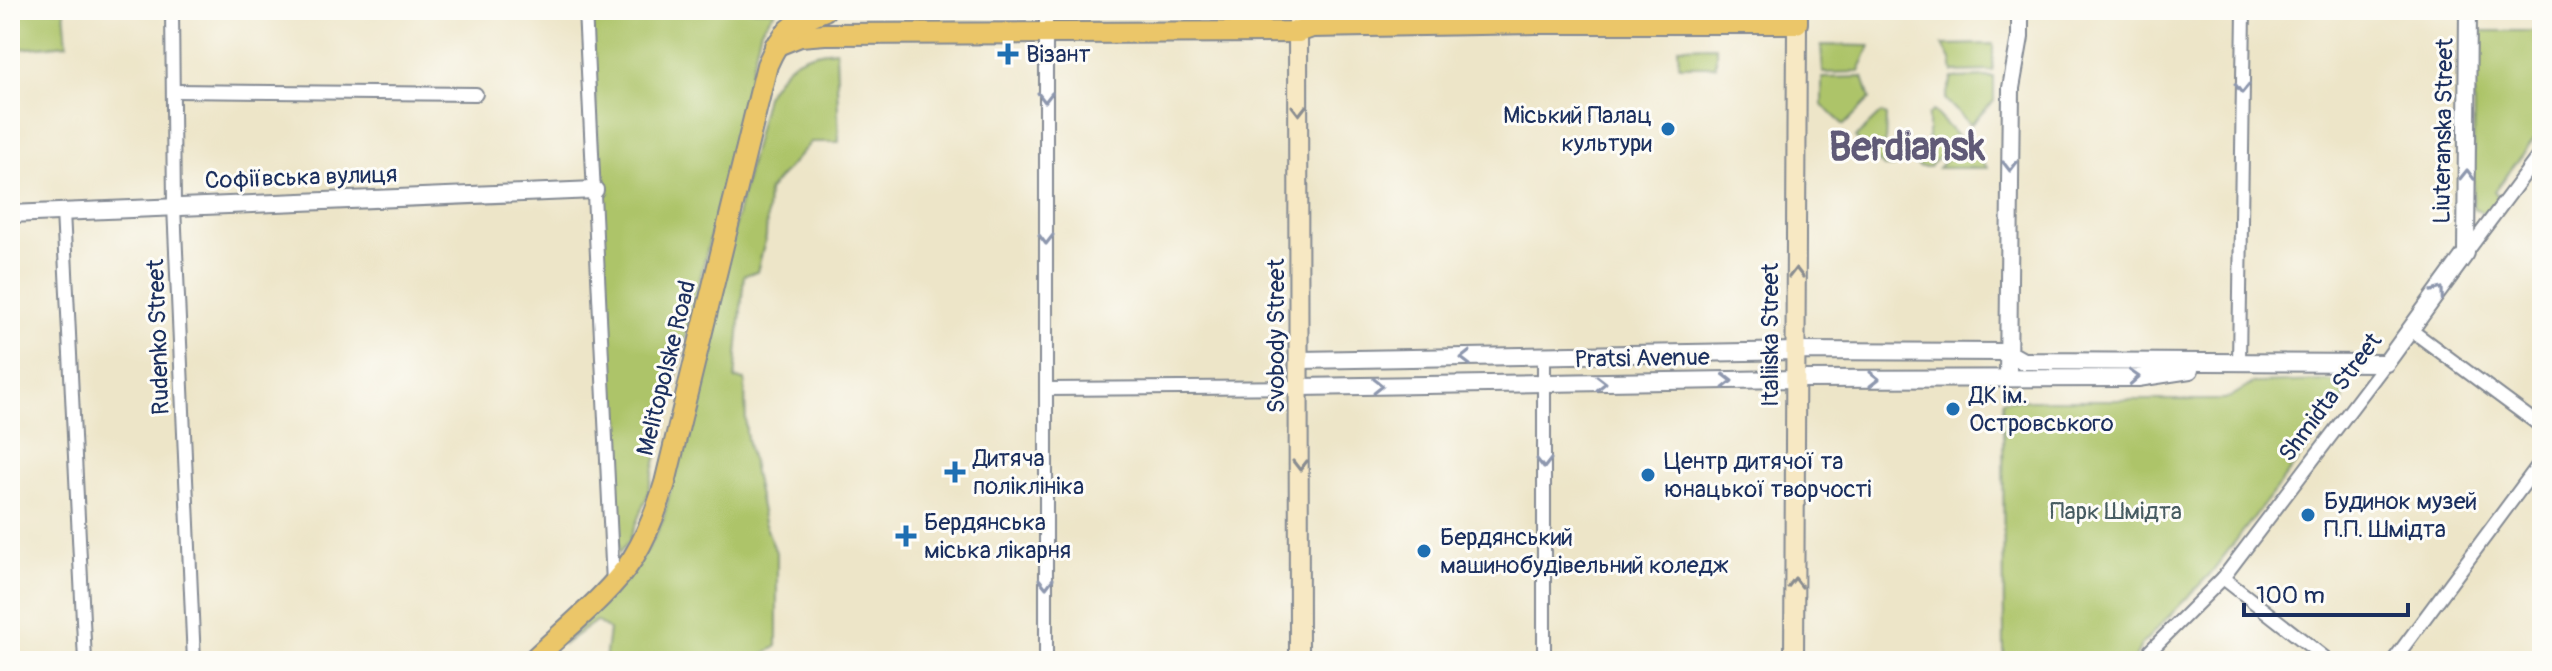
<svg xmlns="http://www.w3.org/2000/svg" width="2552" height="671" font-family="Pangolin,sans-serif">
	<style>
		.green { fill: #adc469; stroke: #647a64; stroke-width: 2 }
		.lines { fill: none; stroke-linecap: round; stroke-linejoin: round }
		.minor-casing { stroke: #848a93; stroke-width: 16 }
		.tertiary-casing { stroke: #848a93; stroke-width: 20 }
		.secondary-casing { stroke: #848a93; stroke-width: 22 }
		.primary-casing { stroke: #848a93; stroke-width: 24 }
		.minor { stroke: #fff; stroke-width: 12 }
		.tertiary { stroke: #fff; stroke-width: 16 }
		.secondary { stroke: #f7e8c3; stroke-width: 18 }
		.primary { stroke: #ebc669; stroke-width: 20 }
		.oneway { stroke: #8d97ae }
		.oneway2 { stroke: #898c90 }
		.poi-dot { fill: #1f6fb2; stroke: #fdfcf7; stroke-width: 3 }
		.labels { text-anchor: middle; stroke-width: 6; stroke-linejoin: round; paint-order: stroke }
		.poi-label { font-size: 24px; fill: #1b2f5e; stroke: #fdfcf7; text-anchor: start }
		.street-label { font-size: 24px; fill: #1b2f5e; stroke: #fdfcf7 }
		.park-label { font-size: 24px; fill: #475c61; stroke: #fdfcf7 }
		.town-label { font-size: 40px; font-weight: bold; fill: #605a77; stroke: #fdfcf7 }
	</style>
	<rect width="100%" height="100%" fill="#fdfcf7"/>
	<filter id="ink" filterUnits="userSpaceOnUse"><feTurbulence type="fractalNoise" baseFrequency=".0125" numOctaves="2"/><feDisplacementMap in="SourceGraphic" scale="16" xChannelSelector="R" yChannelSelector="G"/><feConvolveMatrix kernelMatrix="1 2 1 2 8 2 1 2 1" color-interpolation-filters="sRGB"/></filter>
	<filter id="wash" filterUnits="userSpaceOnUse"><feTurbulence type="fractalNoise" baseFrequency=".006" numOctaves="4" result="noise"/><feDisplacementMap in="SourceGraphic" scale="32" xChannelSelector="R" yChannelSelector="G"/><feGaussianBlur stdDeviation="1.8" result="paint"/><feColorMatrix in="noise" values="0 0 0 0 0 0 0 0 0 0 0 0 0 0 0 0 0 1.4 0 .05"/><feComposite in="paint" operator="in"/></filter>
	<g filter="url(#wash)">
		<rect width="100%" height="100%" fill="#ede5c8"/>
		<g class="green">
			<polygon points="10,10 64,10 67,44 10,50"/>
			<polygon points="591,10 776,10 761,29 647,496 629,541 619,554"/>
			<polygon points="2474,31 2542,31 2542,129 2494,192 2501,199 2486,213 2473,209"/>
			<polygon points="1993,44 1993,71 1953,72 1951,60 1943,45"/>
			<polygon points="1821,45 1870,46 1859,72 1823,73"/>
			<polygon points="1716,46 1716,66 1679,66 1678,47"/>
			<path d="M836,50L839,142H811L768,191L766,237L757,272L744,275L735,379L745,380L746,433L764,522L777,555V646L753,661H605L609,630L596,621L563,645C604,603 639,574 663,520L766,96C785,64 798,53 836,50Z"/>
			<polygon points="1863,77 1870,99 1844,125 1822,105 1822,78"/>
			<polygon points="1994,77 1994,101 1970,125 1945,99 1952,78"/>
			<polygon points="1933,111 1959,138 1929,167 1919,167 1915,164 1928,147 1928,115"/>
			<polygon points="1881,113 1886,116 1885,148 1888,156 1896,163 1894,167 1884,167 1855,138"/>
			<polygon points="1962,142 1988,168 1938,168"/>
			<polygon points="2327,381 2339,384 2344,392 2343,402 2210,574 2141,645 2134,661 2004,661 2003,400 2225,400 2254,383"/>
		</g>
	</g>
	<g filter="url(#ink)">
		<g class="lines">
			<g class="minor-casing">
				<g id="minor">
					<polyline points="172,10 174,206 194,661"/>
					<polyline points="585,10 613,583"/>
					<polyline points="1046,10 1046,661"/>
					<polyline points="174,91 476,94"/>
					<polyline points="63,211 85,661"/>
					<polyline points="2466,253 2542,151"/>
					<polyline points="2411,330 2542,427"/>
					<polyline points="1544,357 1544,661"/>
					<polyline points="2239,363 2244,10"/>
					<polyline points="1046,389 1300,387"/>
					<polyline points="2223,578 2329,661"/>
					<polyline points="2145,661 2150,651 2223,578 2386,363"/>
					<polyline points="2393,661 2542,460"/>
				</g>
			</g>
			<g class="tertiary-casing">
				<g id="tertiary">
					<polyline points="10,214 595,190"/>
					<polyline points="1300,360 1796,351 2007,352 2023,361 2386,363 2466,253 2468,10"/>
					<polyline points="2008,378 2011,88 2020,37 2020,10"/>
					<polyline points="1300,387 1796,379 2138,378 2190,370"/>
				</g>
			</g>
			<g class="secondary-casing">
				<g id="secondary">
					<polyline points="1298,10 1299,661"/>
					<polyline points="1794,661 1797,23"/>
				</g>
			</g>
			<g class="primary-casing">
				<g id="primary">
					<polyline points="775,46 800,36 825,34 1298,32 1312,27 1536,23 1797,23 1797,10"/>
					<path d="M532,661C563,631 611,593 633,558C648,534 657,509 665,483L767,65C781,33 792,22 825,10"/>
				</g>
			</g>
			<use href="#minor" class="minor"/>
			<use href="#tertiary" class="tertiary"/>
			<use href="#secondary" class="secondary"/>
			<use href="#primary" class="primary"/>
		</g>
		<defs><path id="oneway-chevron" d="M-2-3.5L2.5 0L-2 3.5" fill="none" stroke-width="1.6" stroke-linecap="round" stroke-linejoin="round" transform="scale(2)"/></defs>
		<g class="oneway">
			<use href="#oneway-chevron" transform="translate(2242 88) rotate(91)"/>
			<use href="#oneway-chevron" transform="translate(1045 97) rotate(90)"/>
			<use href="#oneway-chevron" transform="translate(2010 166) rotate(90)"/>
			<use href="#oneway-chevron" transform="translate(2467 175) rotate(-89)"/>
			<use href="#oneway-chevron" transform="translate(1046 239) rotate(90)"/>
			<use href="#oneway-chevron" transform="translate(2439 292) rotate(-54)"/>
			<use href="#oneway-chevron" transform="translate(1466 358) rotate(179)"/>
			<use href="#oneway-chevron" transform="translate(2134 377) rotate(-3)"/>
			<use href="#oneway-chevron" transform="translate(1874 379)"/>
			<use href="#oneway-chevron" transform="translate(1727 381) rotate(-1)"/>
			<use href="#oneway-chevron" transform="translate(1601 383) rotate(-1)"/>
			<use href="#oneway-chevron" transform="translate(1378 386) rotate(-1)"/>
			<use href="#oneway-chevron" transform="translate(1544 463) rotate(90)"/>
			<use href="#oneway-chevron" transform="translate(1046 583) rotate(89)"/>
		</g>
		<g class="oneway2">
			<use href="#oneway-chevron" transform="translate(1299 110) rotate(90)"/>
			<use href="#oneway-chevron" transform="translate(1796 273) rotate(-90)"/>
			<use href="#oneway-chevron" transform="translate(1300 465) rotate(90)"/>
			<use href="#oneway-chevron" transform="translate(1795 583) rotate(-90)"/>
		</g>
	</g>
	<g class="poi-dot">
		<path d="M1004 42h8v8h8v8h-8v8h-8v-8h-8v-8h8z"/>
		<circle cx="1668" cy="129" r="8"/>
		<circle cx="1953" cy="409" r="8"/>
		<path d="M951 460h8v8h8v8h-8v8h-8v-8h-8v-8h8z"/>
		<circle cx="1648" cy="475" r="8"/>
		<circle cx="2308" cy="515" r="8"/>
		<path d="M902 524h8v8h8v8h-8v8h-8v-8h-8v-8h8z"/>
		<circle cx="1424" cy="551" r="8"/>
	</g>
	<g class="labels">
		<g class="poi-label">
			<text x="1026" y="62">Візант</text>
			<text x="1652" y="123" text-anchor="end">Міський Палац<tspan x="1652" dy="28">культури</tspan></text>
			<text x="1969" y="403">ДК ім.<tspan x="1969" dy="28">Островського</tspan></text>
			<text x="973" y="466">Дитяча<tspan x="973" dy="28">поліклініка</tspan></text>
			<text x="1664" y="469">Центр дитячої та<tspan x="1664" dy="28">юнацької творчості</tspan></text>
			<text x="2324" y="509">Будинок музей<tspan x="2324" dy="28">П.П. Шмідта</tspan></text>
			<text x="924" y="530">Бердянська<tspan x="924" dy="28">міська лікарня</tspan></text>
			<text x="1440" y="545">Бердянський<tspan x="1440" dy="28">машинобудівельний коледж</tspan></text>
		</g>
		<g class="street-label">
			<text transform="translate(2443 131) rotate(-89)" y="8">Liuteranska Street</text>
			<text transform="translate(301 177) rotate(-2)" y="8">Софіївська вулиця</text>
			<text transform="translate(1770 335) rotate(-90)" y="8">Italiiska Street</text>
			<text transform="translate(1276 336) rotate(-90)" y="8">Svobody Street</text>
			<text transform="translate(158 337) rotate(-92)" y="8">Rudenko Street</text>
			<text transform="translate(1642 358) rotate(-1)" y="8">Pratsi Avenue</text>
			<text transform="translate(666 368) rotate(-76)" y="8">Melitopolske Road</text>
			<text transform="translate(2330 397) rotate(-53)" y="8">Shmidta Street</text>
		</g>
		<g class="park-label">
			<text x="2116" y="519">Парк Шмідта</text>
		</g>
		<g class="town-label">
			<text x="1907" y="160">Berdiansk</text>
		</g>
	</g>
	<rect width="2552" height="671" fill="none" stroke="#fdfcf7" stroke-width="40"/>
	<path d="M2244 603v12h164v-12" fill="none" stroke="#1b2f5e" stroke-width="4"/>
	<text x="2256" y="603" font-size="24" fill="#1b2f5e" stroke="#fdfcf7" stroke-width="6" paint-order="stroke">100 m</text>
</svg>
